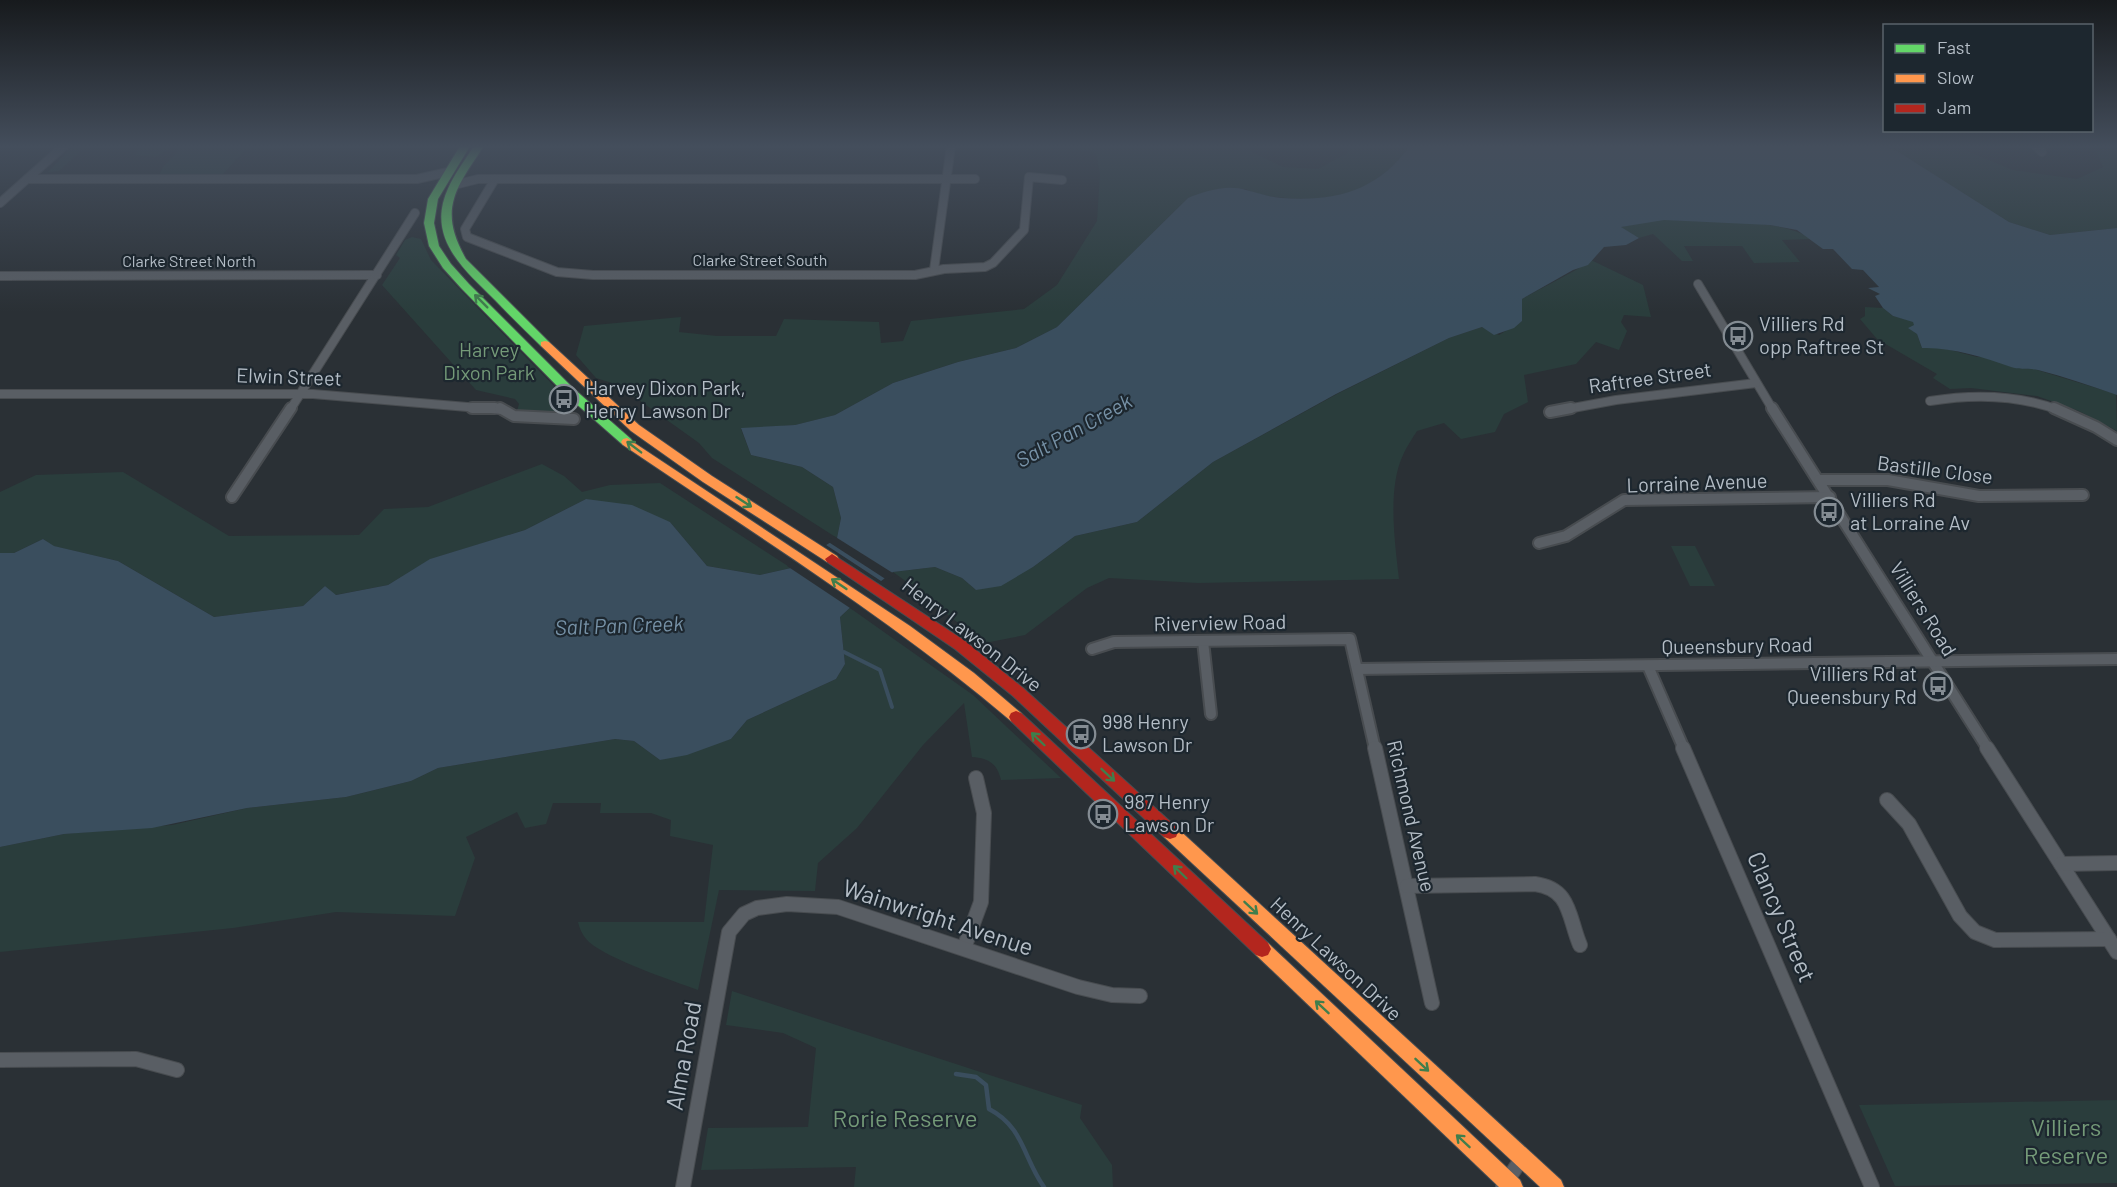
<svg xmlns="http://www.w3.org/2000/svg" width="2117" height="1187" font-family="Barlow,sans-serif">
	<style>
		.green { fill: #2a3d3c }
		.water { fill: #3a4e5e }
		.pier { fill: #2a3035 }
		.lines { fill: none; stroke-linecap: round; stroke-linejoin: round }
		.stream-far1 { stroke: #3a4e5e; stroke-width: 4 }
		.stream { stroke: #3a4e5e; stroke-width: 4.5 }
		.street-far2-casing { stroke: #484c50; stroke-width: 10 }
		.street-far1-casing { stroke: #484c50; stroke-width: 14 }
		.street-casing { stroke: #484c50; stroke-width: 16 }
		.fast-casing { stroke: #474d52; stroke-width: 2 }
		.slow-casing { stroke: #474d52; stroke-width: 2 }
		.jam-casing { stroke: #474d52; stroke-width: 2 }
		.street-far2 { stroke: #595e64; stroke-width: 8 }
		.street-far1 { stroke: #595e64; stroke-width: 10 }
		.street { stroke: #595e64; stroke-width: 14 }
		.fast { fill: #63d668; fill-rule: evenodd }
		.slow { fill: #ff974d; fill-rule: evenodd }
		.jam { fill: #b3261e; fill-rule: evenodd }
		.oneway { stroke: #407e4c }
		.labels { text-anchor: middle; stroke-width: 4.5; stroke-linejoin: round; paint-order: stroke }
		.far-street-label { font-size: 16px; fill: #b4bdc6; stroke: #1d272f }
		.poi-label { font-size: 20px; fill: #b4bdc6; stroke: #1d272f; text-anchor: start }
		.park-label { font-size: 20px; fill: #749a78; stroke: #1d272f }
		.street-label { font-size: 20px; fill: #b4bdc6; stroke: #1d272f }
		.water-label { font-size: 21px; font-style: italic; fill: #7792a7; stroke: #1d272f }
		.near-street-label { font-size: 24px; fill: #b4bdc6; stroke: #1d272f }
		.near-park-label { font-size: 24px; fill: #749a78; stroke: #1d272f }
	</style>
	<rect width="100%" height="100%" fill="#2a3035"/>
	<g class="green">
		<polygon points="73,146 86,146 59,171 48,172"/>
		<polygon points="141,146 283,146 281,149 246,149 220,177 159,176 163,167 177,152 175,148 168,149 156,157 135,155"/>
		<path d="M1027,146H1240L1283,167L1318,169L1347,153V146H1410C1396,165 1381,178 1361,189C1338,202 1268,202 1246,189L1188,198L1057,327L1016,348L958,362L893,383L835,415L795,425L741,429L751,455L802,467L833,487L841,518L837,538L712,458L699,443L618,385L596,378L576,355L584,326L681,317L679,332L717,336H776L784,319L879,322L881,343L903,341L911,321L1024,309L1057,285L1097,221L1100,174L1096,153L1070,148L1027,150Z"/>
		<polygon points="1880,146 1922,146 1934,150 1962,149 2013,170 2077,179 2103,167 2096,151 2117,146 2117,228 2050,235 2009,222 1897,151"/>
		<path d="M1664,219C1711,225 1772,215 1813,239L1782,240L1800,262L1754,263L1742,246H1684L1693,261H1682L1653,234L1639,238L1620,227Z"/>
		<polygon points="412,237 421,239 431,260 554,386 552,392 557,402 570,408 562,414 517,411 519,404 515,399 476,390 382,285 400,258 396,255 405,240"/>
		<path d="M1591,260L1643,285L1651,317L1624,315L1621,322L1627,331L1619,350L1596,342L1576,364L1524,375L1528,402L1504,414L1495,432L1461,439L1444,423L1417,431C1412,439 1407,446 1403,455C1387,489 1395,543 1399,579L1198,583L1109,578L1087,588L1025,635L985,643C953,621 925,594 893,572L935,567L962,578L976,590L1033,567L1075,536L1137,522L1213,462L1337,394L1449,338L1482,327L1499,335L1522,321V299C1532,293 1588,265 1591,260Z"/>
		<polygon points="1865,307 1883,308 1893,316 1913,321 1915,325 1909,328 1917,334 1922,348 1939,347 1977,357 1986,357 2012,367 2034,369 2116,394 2117,431 2079,411 2037,396 1971,388 1950,389 1933,378 1937,374 1877,339 1860,319 1865,316"/>
		<polygon points="542,464 564,476 582,492 610,485 660,483 791,568 760,575 707,566 670,522 586,499 525,530 431,559 388,585 335,595 325,586 303,606 214,617 118,561 53,546 43,539 14,553 0,553 0,492 36,475 123,472 229,536 359,535 384,509 428,507"/>
		<polygon points="1671,546 1695,546 1715,586 1690,586"/>
		<path d="M850,608L973,695L1061,778L1001,780C997,763 988,758 972,757L964,703L923,745L857,828L818,863L815,891L719,890L698,990C671,980 610,960 589,942C583,936 580,930 578,922H704L713,845L670,836L671,820L651,813H600L601,803H553L546,824L525,828L517,812L466,837L475,858L455,916L336,912L233,928L0,952V847L64,834L172,825L247,808L346,797L411,781L438,768L615,739L634,741L660,760L731,739L747,720L836,679L845,664L840,617Z"/>
		<polygon points="732,991 1082,1105 1080,1118 1112,1165 1113,1187 854,1187 856,1167 701,1170 708,1128 808,1127 816,1048 783,1033 726,1025"/>
		<polygon points="2117,1100 2117,1183 1895,1186 1859,1105"/>
	</g>
	<path class="water" d="M1410,146H1880L1897,151L2009,222L2050,235L2117,228V395C2091,386 2065,377 2038,370C2029,368 2019,370 2011,367C1983,357 1951,347 1922,348L1917,334L1908,328L1914,325L1913,322L1893,316L1883,308L1875,296L1880,294L1868,288L1879,287L1863,270L1852,269L1833,249H1823L1797,230L1770,225L1664,220L1621,227L1639,238L1626,245L1604,247L1588,265L1573,270L1522,299V321L1514,328L1494,335L1482,327L1449,338L1336,394L1213,462L1137,522L1075,536L1033,567L1001,586L976,590L962,578L935,567L893,572L868,591L840,617L845,664L836,679L747,720L731,739L687,755L660,760L634,741L615,739L438,768L411,781L346,797L247,808L152,828L64,834L0,847V553H14L43,539L54,546L118,561L214,617L303,606L325,586L336,595L388,585L430,559L525,530L586,499L632,505L670,522L707,566L760,575L791,568L837,538L841,518L833,487L802,467L751,455L741,428L795,425L835,415L893,383L958,362L1016,348L1057,327L1188,198C1205,191 1227,184 1246,190C1258,193 1269,197 1281,198C1336,202 1377,191 1410,146Z"/>
	<g class="pier">
		<polygon points="834,536 896,575 887,580 827,541"/>
		<polygon points="823,543 884,583 853,610 787,566"/>
	</g>
	<g class="lines">
		<polyline class="stream-far1" points="844,652 880,670 892,707"/>
		<path class="stream" d="M956,1074L976,1077L986,1085L989,1109C1024,1127 1023,1158 1044,1187"/>
		<g class="street-far2-casing">
			<g id="street-far2">
				<polyline points="2036,146 2042,152"/>
				<polyline points="27,179 417,179 448,172"/>
				<polyline points="495,179 465,229 467,237 557,272 593,275 915,275 944,269 985,267 993,263 1024,230 1029,177 1062,180"/>
				<polyline points="454,185 478,179 975,179"/>
				<polyline points="0,203 64,146"/>
				<polyline points="934,270 951,146"/>
				<polyline points="0,276 377,275"/>
				<polyline points="1698,284 1773,410"/>
				<polyline points="0,394 313,394 503,410"/>
				<path d="M1930,401C1973,394 2016,394 2058,410"/>
				<polyline points="290,410 415,213"/>
				<polyline points="1562,410 1616,400 1756,383"/>
			</g>
		</g>
		<g class="street-far1-casing">
			<g id="street-far1">
				<polyline points="472,408 495,408"/>
				<polyline points="500,408 514,416 574,419"/>
				<polyline points="1772,408 1988,749"/>
				<polyline points="2054,408 2096,427 2117,440"/>
				<polyline points="1550,412 1571,408"/>
				<polyline points="1819,480 1888,480 1979,496 2083,495"/>
				<polyline points="232,497 291,408"/>
				<polyline points="1539,543 1566,536 1624,500 1830,497"/>
				<polyline points="1203,641 1211,714"/>
				<polyline points="1092,649 1114,642 1350,639 1375,749"/>
				<polyline points="1648,666 1684,749"/>
				<polyline points="1358,669 2117,659"/>
			</g>
		</g>
		<g class="street-casing">
			<g id="street">
				<polyline points="1375,748 1432,1003"/>
				<polyline points="1683,748 1872,1187"/>
				<polyline points="1987,748 2117,952"/>
				<polyline points="1887,800 1909,824 1960,916 1975,932 1995,940 2109,939"/>
				<polyline points="2061,864 2117,863"/>
				<path d="M1407,886L1535,884C1571,889 1568,916 1580,945"/>
				<polyline points="964,948 981,902 984,813 976,778"/>
				<polyline points="0,1060 136,1059 177,1070"/>
				<polyline points="683,1187 729,932 744,914 757,908 787,904 838,907 1078,987 1112,995 1140,996"/>
				<polyline points="1503,1187 1522,1158"/>
			</g>
		</g>
		<g class="fast-casing">
			<g id="fast">
				<polygon points="460,146 470,146 438,199 434,223 439,246 451,264 469,284 573,388 631,439 633,442 631,445 623,445 565,394 461,288 443,268 429,246 424,223 428,199"/>
				<path d="M474,146H484C455,189 438,210 466,259L549,342V346H541C526,331 510,316 495,300C469,274 433,245 443,203C448,182 463,163 474,146Z"/>
			</g>
		</g>
		<g class="slow-casing">
			<g id="slow">
				<polygon points="545,341 549,342 639,425 712,476 837,556 839,559 837,562 827,562 703,482 631,431 541,346 541,342"/>
				<path d="M627,438L910,626L974,673L1021,713L1023,717L1021,721L1016,723L1011,721C890,618 754,534 623,445L621,442L623,439Z"/>
				<polygon points="1170,825 1176,827 1561,1180 1564,1187 1540,1187 1164,837 1162,832 1164,827"/>
				<polygon points="1262,941 1268,943 1520,1180 1523,1187 1499,1187 1256,955 1253,949 1256,943"/>
			</g>
		</g>
		<g class="jam-casing">
			<g id="jam">
				<polygon points="832,554 965,641 1023,688 1176,827 1178,832 1176,837 1170,839 1164,837 1013,696 955,649 827,562 825,559"/>
				<polygon points="1016,711 1021,713 1268,943 1271,949 1268,955 1262,957 1256,955 1011,721 1009,717 1011,713"/>
			</g>
		</g>
		<use href="#street-far2" class="street-far2"/>
		<use href="#street-far1" class="street-far1"/>
		<use href="#street" class="street"/>
		<use href="#fast" class="fast"/>
		<use href="#slow" class="slow"/>
		<use href="#jam" class="jam"/>
	</g>
	<defs><path id="oneway-shaft" d="M-6 0H5M1.5-3L5.5 0L1.5 3" fill="none" stroke-width="1.6" stroke-linecap="round" stroke-linejoin="round" transform="scale(1.5)"/></defs>
	<g class="oneway">
		<use href="#oneway-shaft" transform="translate(481 301) rotate(-135)"/>
		<use href="#oneway-shaft" transform="translate(634 447) rotate(-143)"/>
		<use href="#oneway-shaft" transform="translate(744 502) rotate(33)"/>
		<use href="#oneway-shaft" transform="translate(839 584) rotate(-146)"/>
		<use href="#oneway-shaft" transform="translate(1038 739) rotate(-136)"/>
		<use href="#oneway-shaft" transform="translate(1108 775) rotate(43)"/>
		<use href="#oneway-shaft" transform="translate(1180 872) rotate(-136)"/>
		<use href="#oneway-shaft" transform="translate(1251 908) rotate(43)"/>
		<use href="#oneway-shaft" transform="translate(1322 1007) rotate(-137)"/>
		<use href="#oneway-shaft" transform="translate(1422 1065) rotate(43)"/>
		<use href="#oneway-shaft" transform="translate(1463 1141) rotate(-137)"/>
	</g>
	<linearGradient id="sky" x2="0" y2="1"><stop stop-color="#171a1d"/><stop offset="0.47" stop-color="#444e5c"/><stop offset="1" stop-color="#444e5c" stop-opacity="0"/></linearGradient>
	<rect width="2117" height="312" fill="url(#sky)"/>
	<defs>
		<g id="bus-ring" transform="scale(1.5)"><circle r="9.5" fill="#1d272f" stroke="#848c93" stroke-width="1.5"/><path d="M-5-6H5V4H4V6H2V4H-2V6H-4V4H-5ZM-3.5-4V0h7V-4ZM-3.5 1.2v1.5H-2V1.2ZM2 1.2v1.5H3.5V1.2Z" fill="#848c93"/></g>
	</defs>
	<g fill-rule="evenodd">
		<use href="#bus-ring" x="1738" y="336"/>
		<use href="#bus-ring" x="564" y="399"/>
		<use href="#bus-ring" x="1829" y="512"/>
		<use href="#bus-ring" x="1938" y="686"/>
		<use href="#bus-ring" x="1081" y="734"/>
		<use href="#bus-ring" x="1103" y="814"/>
	</g>
	<g class="labels">
		<g class="far-street-label">
			<text x="760" y="266">Clarke Street South</text>
			<text x="189" y="267">Clarke Street North</text>
		</g>
		<g class="poi-label">
			<text x="1759" y="331">Villiers Rd<tspan x="1759" dy="23">opp Raftree St</tspan></text>
			<text x="585" y="395">Harvey Dixon Park,<tspan x="585" dy="23">Henry Lawson Dr</tspan></text>
			<text x="1850" y="507">Villiers Rd<tspan x="1850" dy="23">at Lorraine Av</tspan></text>
			<text x="1917" y="681" text-anchor="end">Villiers Rd at<tspan x="1917" dy="23">Queensbury Rd</tspan></text>
			<text x="1102" y="729">998 Henry<tspan x="1102" dy="23">Lawson Dr</tspan></text>
			<text x="1124" y="809">987 Henry<tspan x="1124" dy="23">Lawson Dr</tspan></text>
		</g>
		<g class="park-label">
			<text x="489" y="357">Harvey<tspan x="489" dy="23">Dixon Park</tspan></text>
		</g>
		<g class="street-label">
			<text transform="translate(289 377) rotate(2)" y="7">Elwin Street</text>
			<text transform="translate(1650 378) rotate(-8)" y="7">Raftree Street</text>
			<text transform="translate(1935 470) rotate(7)" y="7">Bastille Close</text>
			<text transform="translate(1697 483) rotate(-2)" y="7">Lorraine Avenue</text>
			<text transform="translate(1923 609) rotate(58)" y="7">Villiers Road</text>
			<text transform="translate(1220 623) rotate(-1)" y="7">Riverview Road</text>
			<text transform="translate(972 635) rotate(38)" y="7">Henry Lawson Drive</text>
			<text transform="translate(1737 646) rotate(-1)" y="7">Queensbury Road</text>
			<text transform="translate(1411 816) rotate(77)" y="7">Richmond Avenue</text>
			<text transform="translate(1336 959) rotate(43)" y="7">Henry Lawson Drive</text>
		</g>
		<g class="water-label">
			<text transform="translate(1074 431) rotate(-29)" y="7">Salt Pan Creek</text>
			<text transform="translate(619 626) rotate(-2)" y="7">Salt Pan Creek</text>
		</g>
		<g class="near-street-label">
			<text transform="translate(1781 917) rotate(67)" y="8">Clancy Street</text>
			<text transform="translate(938 918) rotate(18)" y="8">Wainwright Avenue</text>
			<text transform="translate(684 1056) rotate(-80)" y="8">Alma Road</text>
		</g>
		<g class="near-park-label">
			<text x="905" y="1127">Rorie Reserve</text>
			<text x="2066" y="1136">Villiers<tspan x="2066" dy="28">Reserve</tspan></text>
		</g>
	</g>
	<rect x="1883" y="24" width="210" height="108" fill="#1d272f" stroke="#59636b" stroke-width="1.5"/>
	<rect x="1895" y="44" width="30" height="9" fill="#63d668" stroke="#59636b" stroke-width="1.5"/>
	<text x="1937" y="54" font-size="18" fill="#b4bdc6">Fast</text>
	<rect x="1895" y="74" width="30" height="9" fill="#ff974d" stroke="#59636b" stroke-width="1.5"/>
	<text x="1937" y="84" font-size="18" fill="#b4bdc6">Slow</text>
	<rect x="1895" y="104" width="30" height="9" fill="#b3261e" stroke="#59636b" stroke-width="1.5"/>
	<text x="1937" y="114" font-size="18" fill="#b4bdc6">Jam</text>
</svg>
